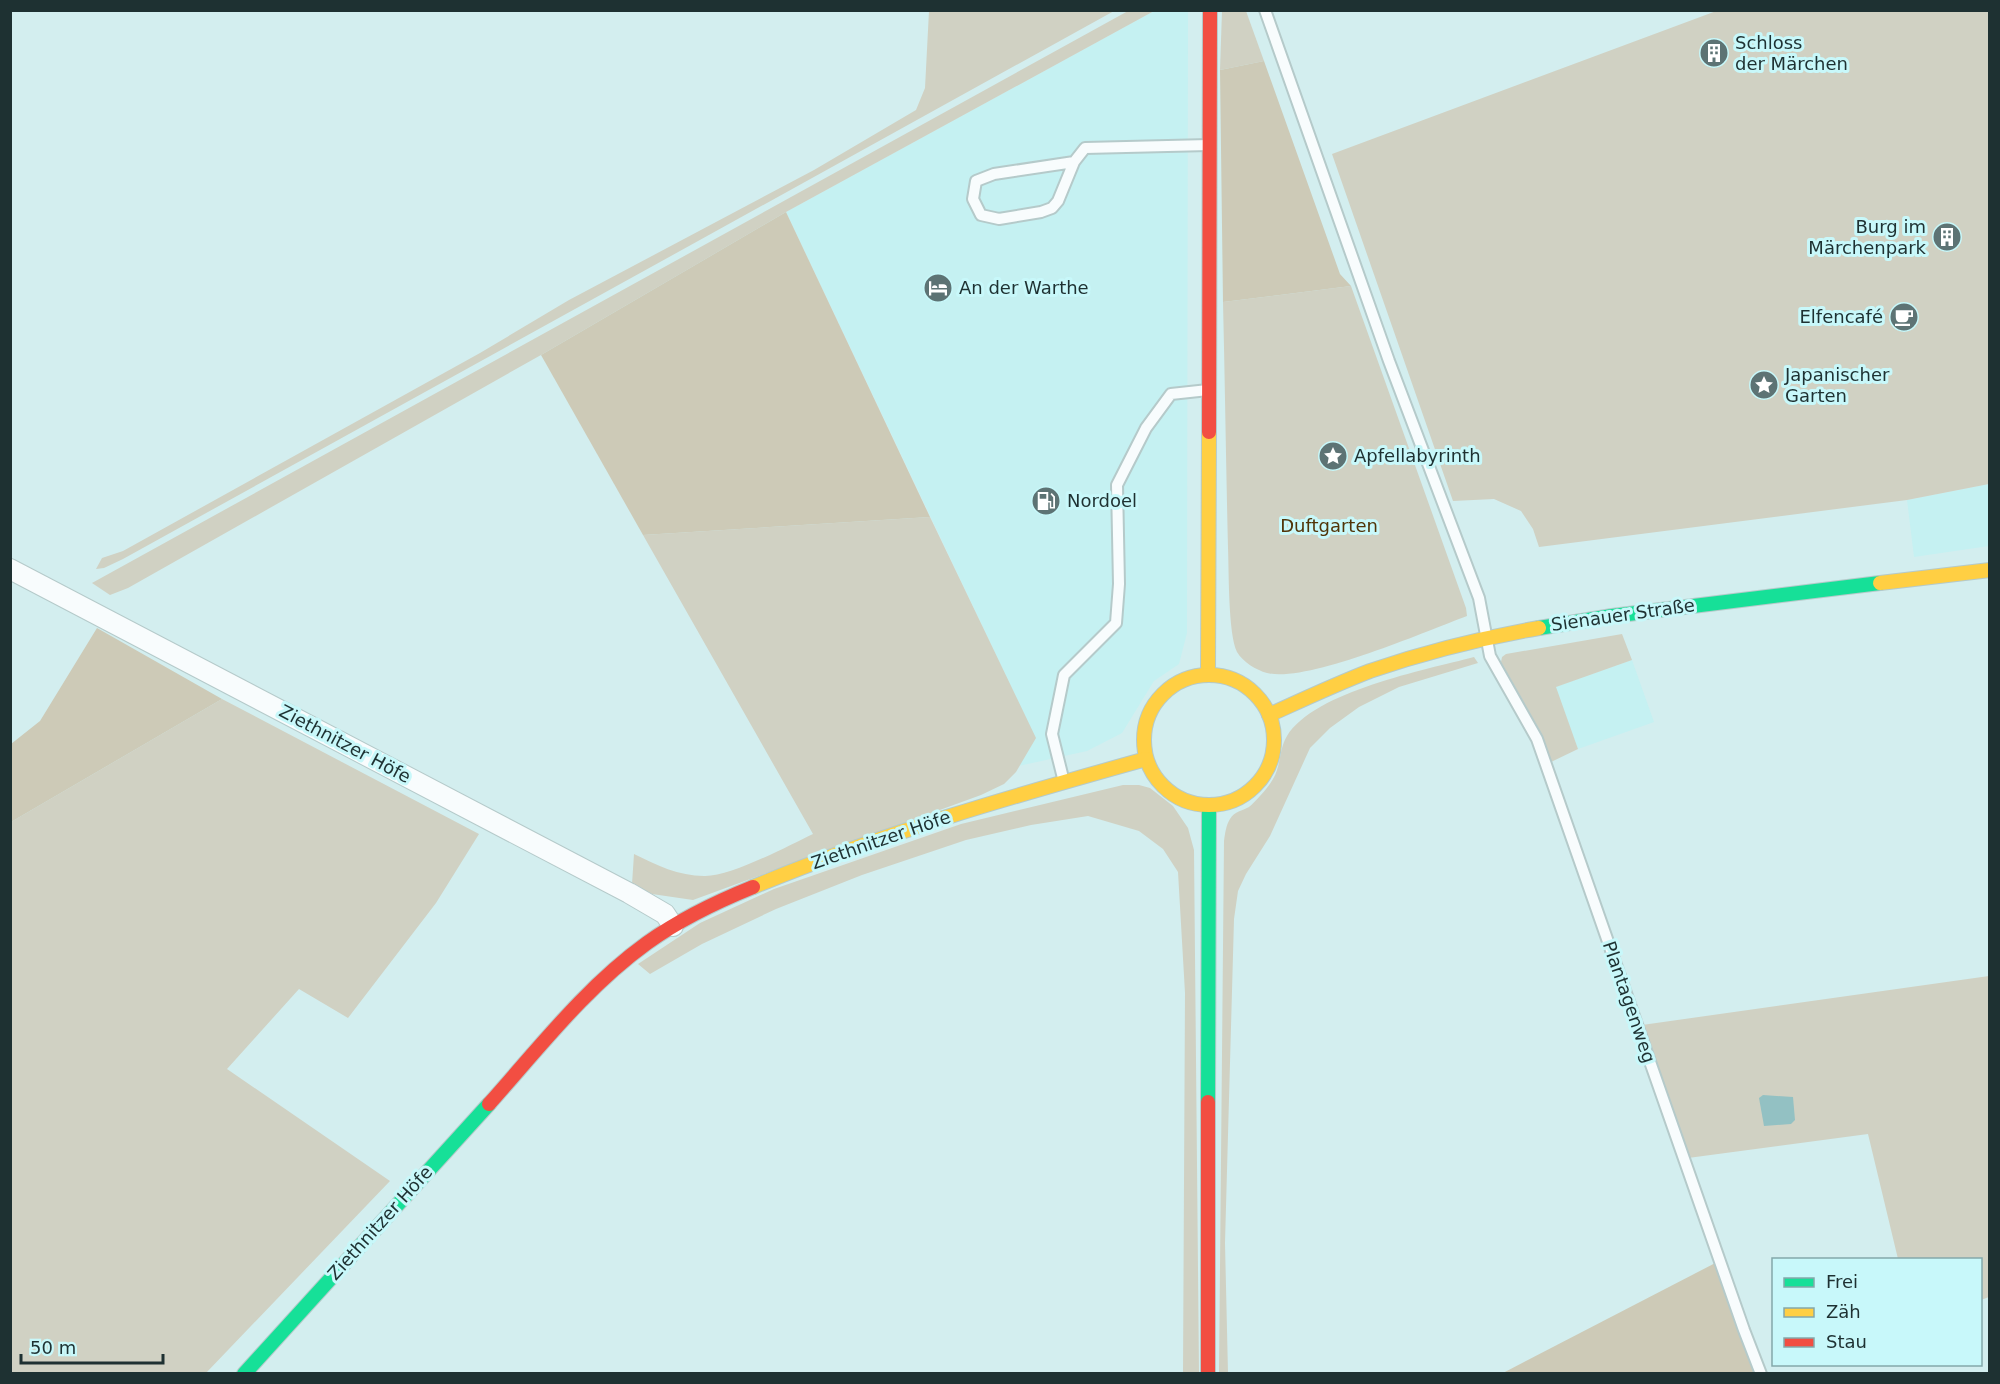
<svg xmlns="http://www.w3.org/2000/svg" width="2000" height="1384" font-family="'DejaVu Sans',sans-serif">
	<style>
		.built { fill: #c5f1f2 }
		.green { fill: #d0d1c3 }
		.forest { fill: #cdcab7 }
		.water { fill: #93c1c3 }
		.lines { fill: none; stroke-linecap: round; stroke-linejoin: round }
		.lane-casing { stroke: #b5caca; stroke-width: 14 }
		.street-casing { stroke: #b5caca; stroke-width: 22 }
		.fast-casing { stroke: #b5caca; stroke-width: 16 }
		.slow-casing { stroke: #b5caca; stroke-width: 16 }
		.jam-casing { stroke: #b5caca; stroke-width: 16 }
		.lane { stroke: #f8fcfd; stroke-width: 10 }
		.street { stroke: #f8fcfd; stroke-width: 20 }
		.fast { stroke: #16e098; stroke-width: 14 }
		.slow { stroke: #ffcf43; stroke-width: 14 }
		.jam { stroke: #f24e42; stroke-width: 14 }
		.labels { text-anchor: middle; stroke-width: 6; stroke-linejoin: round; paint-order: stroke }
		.poi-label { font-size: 18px; fill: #1e3132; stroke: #c8f8fa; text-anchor: start }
		.park-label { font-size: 18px; fill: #513408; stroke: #c8f8fa }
		.street-label { font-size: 18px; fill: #1e3132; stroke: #c8f8fa }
	</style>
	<rect width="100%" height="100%" fill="#d3eeef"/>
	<g class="built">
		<polygon points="1154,11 1188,11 1187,633 1179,664 1154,681 1122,733 1087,751 1005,769 1026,718 786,212"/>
		<polygon points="1989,484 1989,546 1914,557 1907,500"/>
		<polygon points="1632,660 1654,722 1578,749 1555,687"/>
	</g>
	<g class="green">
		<polygon points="1719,10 1989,11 1989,484 1907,500 1539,547 1533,529 1521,511 1494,499 1453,501 1332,154"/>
		<polygon points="929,11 1114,11 123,559 104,568 96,569 102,558 123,551 480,353 569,300 814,170 916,110 925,88"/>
		<polygon points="1128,11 1154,11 786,212 541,355 128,588 110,595 92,583"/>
		<polygon points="1222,11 1246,11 1264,61 1220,70"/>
		<path d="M1351,286L1466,608L1467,616C1424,632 1307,683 1267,673C1256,670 1243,662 1237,652C1228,634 1229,570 1228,548C1226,466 1225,384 1223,302Z"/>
		<path d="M930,517L1036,738L1016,772L1004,784L981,795L693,900L652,894L632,884L634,854C656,865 679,876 704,876C730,877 788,846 813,834L643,535Z"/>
		<polygon points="1622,634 1632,660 1556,687 1578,749 1551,762 1540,731 1501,662 1502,657 1506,654"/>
		<path d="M1474,657L1478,663L1399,687L1359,707L1330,728L1310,748L1270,836L1246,874L1238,891L1234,919L1225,1243L1228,1373L1219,1374L1224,841C1225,834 1226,825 1230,819C1235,811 1242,811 1249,807C1256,801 1268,788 1273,779C1281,766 1279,749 1287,736C1315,691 1425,670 1474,657Z"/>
		<polygon points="222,699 479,834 436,903 348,1018 299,989 227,1069 390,1181 206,1373 11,1373 11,822"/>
		<polygon points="1123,785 1139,785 1150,788 1173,806 1188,828 1194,850 1199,1373 1183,1373 1185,993 1178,872 1163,849 1139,831 1088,816 1031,825 966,840 862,875 776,909 702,944 650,974 638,964 700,923 774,889 961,824"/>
		<polygon points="1989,976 1989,1297 1981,1300 1980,1260 1898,1259 1868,1134 1688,1158 1642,1025"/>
	</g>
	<g class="forest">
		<polygon points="1264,61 1340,274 1351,286 1223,302 1220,70"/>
		<polygon points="786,212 930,517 643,535 541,355"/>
		<polygon points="97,628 222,699 11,822 11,744 40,721"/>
		<polygon points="1723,1259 1763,1369 1754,1374 1501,1374"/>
	</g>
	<polygon class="water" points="1763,1095 1793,1097 1795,1120 1791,1124 1764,1126 1759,1098"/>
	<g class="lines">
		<g class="lane-casing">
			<g id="lane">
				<polyline points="1265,10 1389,361 1479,598 1490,656 1537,739 1744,1330 1761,1374"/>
				<polyline points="1074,162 1058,201 1052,208 1041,212 999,219 981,215 973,199 976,181 994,174 1074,162 1085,148 1209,145"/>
				<polyline points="1064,782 1052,734 1064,675 1116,623 1119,584 1117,485 1146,428 1171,394 1208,390"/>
			</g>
		</g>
		<g class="street-casing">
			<polyline id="street" points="10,569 629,893 665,914 673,926"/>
		</g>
		<g class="fast-casing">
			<g id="fast">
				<polyline points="1539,628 1612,616 1880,583"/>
				<polyline points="1208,1102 1209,805"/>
				<polyline points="244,1374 489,1104"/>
			</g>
		</g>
		<g class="slow-casing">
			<g id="slow">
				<polyline points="1880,583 1990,570"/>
				<polyline points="1208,674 1209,432"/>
				<circle cx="1209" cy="740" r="65"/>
				<path d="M1269,715C1302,700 1336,684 1370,671C1425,652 1482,638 1539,628"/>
				<path d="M753,887C880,834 1013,796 1146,759"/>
			</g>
		</g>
		<g class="jam-casing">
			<g id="jam">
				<polyline points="1209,432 1210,10"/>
				<path d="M489,1104C539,1048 586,987 647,943C679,920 716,902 753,887"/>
				<polyline points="1208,1374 1208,1102"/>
			</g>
		</g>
		<use href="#lane" class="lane"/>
		<use href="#street" class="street"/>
		<use href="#fast" class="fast"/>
		<use href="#slow" class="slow"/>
		<use href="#jam" class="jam"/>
	</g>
	<defs>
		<g id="building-disc" transform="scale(1.5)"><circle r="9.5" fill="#5d7374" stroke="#c8f8fa"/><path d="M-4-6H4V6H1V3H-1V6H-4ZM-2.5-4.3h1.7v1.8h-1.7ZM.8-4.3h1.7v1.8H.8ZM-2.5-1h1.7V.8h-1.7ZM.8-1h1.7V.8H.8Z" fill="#fff"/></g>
		<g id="hotel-disc" transform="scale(1.5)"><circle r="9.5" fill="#5d7374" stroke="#c8f8fa"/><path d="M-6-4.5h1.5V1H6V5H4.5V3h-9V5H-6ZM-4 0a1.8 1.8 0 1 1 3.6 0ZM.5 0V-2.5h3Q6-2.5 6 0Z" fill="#fff"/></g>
		<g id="cafe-disc" transform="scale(1.5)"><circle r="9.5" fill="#5d7374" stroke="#c8f8fa"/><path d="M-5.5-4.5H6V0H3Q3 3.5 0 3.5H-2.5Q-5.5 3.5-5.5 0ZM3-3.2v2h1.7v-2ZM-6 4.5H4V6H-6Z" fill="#fff"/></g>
		<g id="sight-disc" transform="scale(1.5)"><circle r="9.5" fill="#5d7374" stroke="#c8f8fa"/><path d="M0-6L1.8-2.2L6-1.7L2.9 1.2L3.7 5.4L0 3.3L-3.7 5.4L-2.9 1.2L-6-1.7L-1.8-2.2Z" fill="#fff"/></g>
		<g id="fuel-disc" transform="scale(1.5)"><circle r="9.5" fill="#5d7374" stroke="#c8f8fa"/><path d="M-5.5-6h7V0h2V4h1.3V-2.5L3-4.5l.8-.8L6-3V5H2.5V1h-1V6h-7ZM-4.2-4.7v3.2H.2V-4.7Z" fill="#fff"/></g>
	</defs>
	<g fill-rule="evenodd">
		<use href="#building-disc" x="1714" y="53"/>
		<use href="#building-disc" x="1947" y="237"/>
		<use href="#hotel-disc" x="938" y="288"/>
		<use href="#cafe-disc" x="1904" y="317"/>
		<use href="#sight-disc" x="1764" y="385"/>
		<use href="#sight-disc" x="1333" y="456"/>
		<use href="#fuel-disc" x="1046" y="501"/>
	</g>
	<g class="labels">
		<g class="poi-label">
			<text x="1735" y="49">Schloss<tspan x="1735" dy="21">der Märchen</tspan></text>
			<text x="1926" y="233" text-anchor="end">Burg im<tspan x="1926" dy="21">Märchenpark</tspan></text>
			<text x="959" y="294">An der Warthe</text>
			<text x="1883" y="323" text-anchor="end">Elfencafé</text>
			<text x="1785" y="381">Japanischer<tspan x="1785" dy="21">Garten</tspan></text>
			<text x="1354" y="462">Apfellabyrinth</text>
			<text x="1067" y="507">Nordoel</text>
		</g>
		<g class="park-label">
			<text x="1329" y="532">Duftgarten</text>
		</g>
		<g class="street-label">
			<text transform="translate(1623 615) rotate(-8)" y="6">Sienauer Straße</text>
			<text transform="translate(345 744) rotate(28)" y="6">Ziethnitzer Höfe</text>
			<text transform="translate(881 840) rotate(-19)" y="6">Ziethnitzer Höfe</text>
			<text transform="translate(1629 1002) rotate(71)" y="6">Plantagenweg</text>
			<text transform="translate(380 1223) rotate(-48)" y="6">Ziethnitzer Höfe</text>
		</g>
	</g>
	<rect width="2000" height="1384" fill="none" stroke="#1e3132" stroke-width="24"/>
	<rect x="1772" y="1258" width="210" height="108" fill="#c8f8fa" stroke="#84a8aa" stroke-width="1.5"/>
	<rect x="1784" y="1278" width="30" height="9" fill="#16e098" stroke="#84a8aa" stroke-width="1.5"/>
	<text x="1826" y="1288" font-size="18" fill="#1e3132">Frei</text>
	<rect x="1784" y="1308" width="30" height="9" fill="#ffcf43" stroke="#84a8aa" stroke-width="1.5"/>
	<text x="1826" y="1318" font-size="18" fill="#1e3132">Zäh</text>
	<rect x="1784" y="1338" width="30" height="9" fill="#f24e42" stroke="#84a8aa" stroke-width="1.5"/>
	<text x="1826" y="1348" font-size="18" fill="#1e3132">Stau</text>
	<path d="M21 1354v9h142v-9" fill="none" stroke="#1e3132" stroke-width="3"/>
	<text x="30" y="1354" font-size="18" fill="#1e3132" stroke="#c8f8fa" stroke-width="4.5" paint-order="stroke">50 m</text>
</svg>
